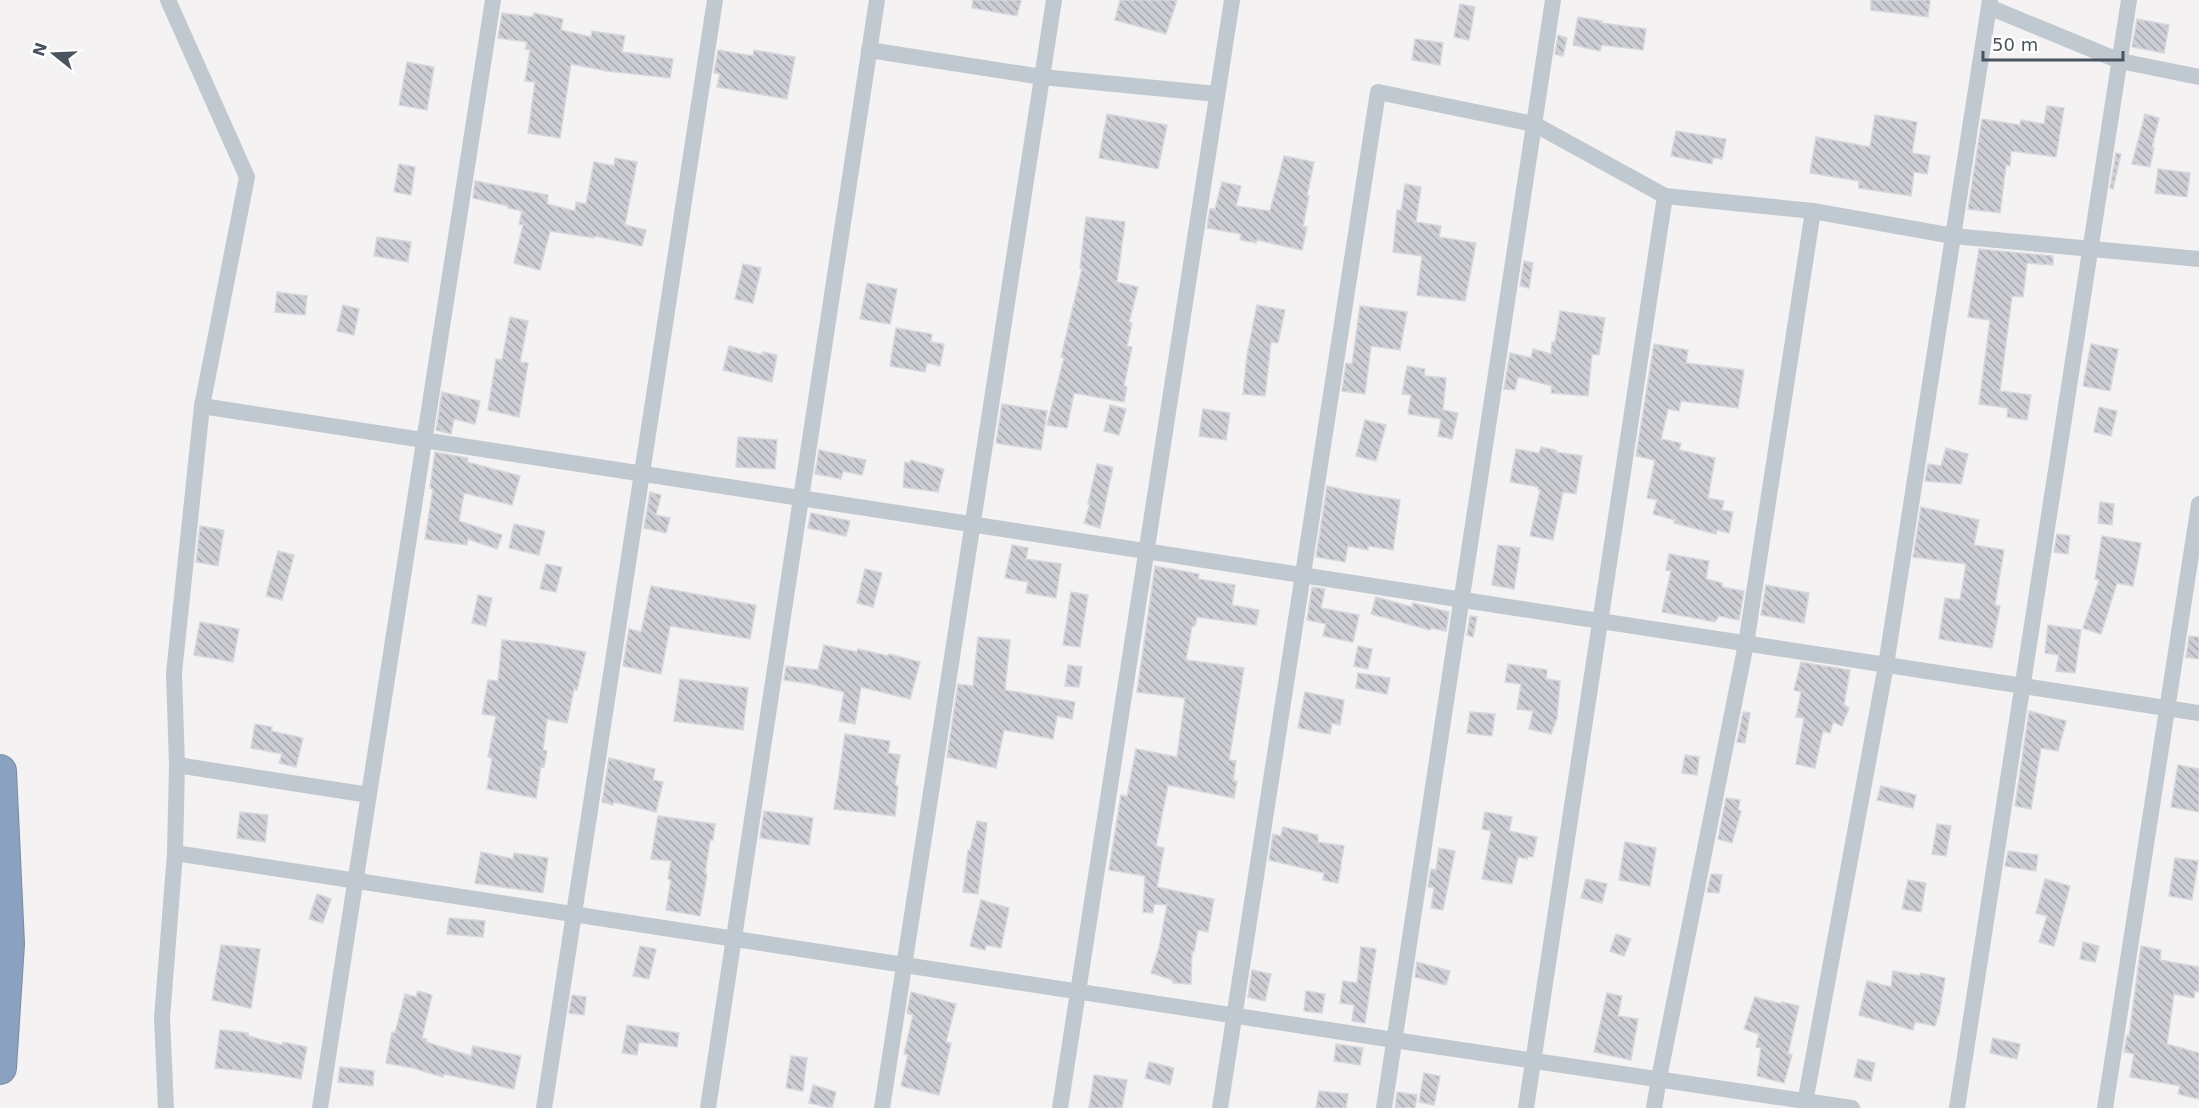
<svg xmlns="http://www.w3.org/2000/svg" width="2199" height="1108" font-family="'DejaVu Sans',sans-serif">
	<style>
		.building { fill: url(#building-back-hatch); stroke: #d6d8dd; stroke-width: 1.5 }
		.lines { fill: none; stroke-linecap: round; stroke-linejoin: round }
		.highway-casing { stroke: #758dab; stroke-width: 34 }
		.street { stroke: #c0c8d0; stroke-width: 16 }
		.highway { stroke: #8aa2bf; stroke-width: 32 }
	</style>
	<defs>
		<pattern id="building-back-hatch" width="6" height="6" patternUnits="userSpaceOnUse" patternTransform="scale(1.5)"><rect width="6" height="6" fill="#ccced4"/><path d="M-1 5l2 2M0 0l6 6M5-1l2 2" fill="none" stroke="#a8aaaf"/></pattern>
	</defs>
	<rect width="100%" height="100%" fill="#f4f2f2"/>
	<g class="building">
		<polygon points="973,0 1021,0 1017,16 972,8"/>
		<polygon points="1120,0 1177,0 1166,34 1115,20"/>
		<polygon points="1871,0 1930,0 1928,17 1871,10"/>
		<polygon points="1460,4 1475,7 1469,40 1454,37"/>
		<polygon points="502,13 533,17 534,13 563,19 561,30 591,37 592,31 625,36 622,52 673,59 670,78 607,71 571,64 560,138 528,133 535,82 525,81 530,50 525,49 527,42 498,38"/>
		<polygon points="1578,17 1602,21 1601,23 1646,29 1643,50 1602,45 1600,51 1573,45"/>
		<polygon points="2137,19 2169,25 2164,53 2132,47"/>
		<polygon points="1558,35 1567,38 1563,56 1555,54"/>
		<polygon points="1415,39 1443,43 1440,65 1412,60"/>
		<polygon points="718,50 753,56 754,50 795,57 787,99 717,87 720,74 714,73"/>
		<polygon points="407,62 434,67 427,110 399,105"/>
		<polygon points="2047,106 2064,108 2056,157 2011,151 2010,166 2006,165 2000,213 1968,209 1982,119 2020,125 2021,120 2044,124"/>
		<polygon points="1107,114 1167,125 1158,169 1099,158"/>
		<polygon points="2145,114 2159,118 2152,147 2154,148 2150,167 2132,164"/>
		<polygon points="1875,115 1917,122 1912,153 1930,156 1927,174 1914,172 1911,196 1859,188 1859,181 1810,173 1816,137 1870,147"/>
		<polygon points="1676,131 1726,139 1722,159 1713,158 1712,164 1671,156"/>
		<polygon points="2116,153 2121,154 2113,189 2110,188"/>
		<polygon points="1284,156 1314,162 1307,196 1309,196 1303,226 1307,227 1302,250 1257,240 1256,243 1240,240 1241,234 1207,228 1210,209 1215,209 1222,182 1241,186 1236,206 1270,211"/>
		<polygon points="615,158 637,162 625,225 646,230 642,246 595,236 594,238 550,231 540,270 514,263 523,225 519,224 522,211 508,208 508,206 473,198 475,181 548,195 547,204 575,211 576,202 586,204 594,162 614,166"/>
		<polygon points="399,164 415,167 411,195 394,192"/>
		<polygon points="2158,169 2190,173 2187,197 2155,193"/>
		<polygon points="1405,184 1421,187 1416,222 1441,226 1439,237 1476,243 1465,301 1417,295 1422,256 1393,252 1397,210 1401,211"/>
		<polygon points="1086,217 1125,222 1117,282 1138,287 1129,322 1132,323 1127,346 1132,347 1124,386 1127,387 1124,402 1074,393 1067,428 1047,425 1064,358 1061,357 1082,269 1080,268"/>
		<polygon points="377,237 411,242 408,262 374,256"/>
		<polygon points="1979,249 2053,256 2053,265 2027,263 2023,297 2012,296 2000,391 2031,395 2027,420 2007,417 2008,408 1979,404 1990,320 1968,317"/>
		<polygon points="1524,261 1533,263 1529,288 1520,286"/>
		<polygon points="743,264 761,268 753,303 735,299"/>
		<polygon points="867,283 897,289 890,324 860,319"/>
		<polygon points="277,292 307,296 305,315 275,312"/>
		<polygon points="343,305 359,309 354,335 337,331"/>
		<polygon points="1257,305 1285,310 1278,343 1271,342 1265,396 1243,394 1247,355"/>
		<polygon points="1360,306 1407,312 1400,350 1371,346 1365,394 1342,391 1346,363 1352,364"/>
		<polygon points="1560,311 1605,318 1599,355 1592,354 1588,396 1551,393 1552,386 1518,377 1515,390 1504,389 1510,353 1531,358 1533,349 1551,354 1552,342 1555,342"/>
		<polygon points="510,317 528,321 520,362 528,363 519,417 488,410 496,359 502,360"/>
		<polygon points="896,328 932,334 931,342 944,344 940,366 927,363 925,372 890,366"/>
		<polygon points="1654,344 1688,350 1686,363 1744,370 1738,408 1681,401 1679,411 1668,409 1661,439 1681,443 1679,450 1715,458 1708,498 1724,501 1722,510 1733,512 1729,533 1717,530 1716,534 1674,523 1675,520 1653,514 1657,500 1647,498 1655,460 1636,456"/>
		<polygon points="2091,344 2118,349 2110,391 2083,386"/>
		<polygon points="729,346 763,355 763,352 777,355 772,382 723,370"/>
		<polygon points="1407,366 1425,369 1424,376 1446,378 1443,410 1458,413 1452,439 1438,436 1441,419 1408,414 1411,395 1402,394"/>
		<polygon points="442,392 480,401 475,424 454,419 451,434 436,430"/>
		<polygon points="1002,404 1047,411 1041,450 996,443"/>
		<polygon points="1110,405 1126,409 1119,435 1104,431"/>
		<polygon points="2099,407 2117,411 2111,436 2094,432"/>
		<polygon points="1203,409 1230,413 1226,440 1199,436"/>
		<polygon points="1365,420 1386,425 1376,461 1356,456"/>
		<polygon points="738,437 777,440 775,469 736,467"/>
		<polygon points="1541,447 1556,450 1556,452 1582,456 1576,494 1563,492 1553,540 1530,536 1540,490 1538,489 1538,487 1510,482 1516,449 1539,453"/>
		<polygon points="1946,448 1968,454 1961,484 1925,481 1928,464 1941,466"/>
		<polygon points="819,450 866,460 862,475 843,471 841,479 815,474"/>
		<polygon points="435,452 468,458 467,462 520,476 512,505 464,493 459,521 502,535 497,549 468,539 467,545 425,539 433,489 430,488"/>
		<polygon points="911,460 944,469 938,492 903,487 905,462 910,463"/>
		<polygon points="1097,464 1113,467 1100,528 1084,523 1090,504 1088,504"/>
		<polygon points="1327,486 1362,494 1400,500 1393,550 1368,546 1368,550 1348,546 1345,562 1316,557"/>
		<polygon points="650,492 661,495 656,515 670,518 666,533 644,528"/>
		<polygon points="2100,502 2114,504 2112,525 2098,523"/>
		<polygon points="1921,507 1979,520 1974,545 2004,550 1995,605 2000,606 1992,648 1939,639 1945,598 1960,600 1966,564 1913,557"/>
		<polygon points="811,513 850,521 846,536 808,528"/>
		<polygon points="514,524 545,531 539,555 509,548"/>
		<polygon points="200,526 224,530 218,566 196,562"/>
		<polygon points="2057,534 2070,536 2068,554 2054,552"/>
		<polygon points="2102,536 2141,543 2133,586 2117,583 2101,634 2083,628 2099,580 2095,579"/>
		<polygon points="1012,545 1028,548 1026,559 1061,564 1056,598 1026,593 1028,582 1005,578"/>
		<polygon points="1498,545 1520,548 1514,589 1492,585"/>
		<polygon points="278,551 294,555 282,600 266,596"/>
		<polygon points="1669,554 1709,561 1706,579 1722,583 1722,587 1744,591 1739,620 1719,616 1715,622 1662,612 1671,571 1666,570"/>
		<polygon points="546,564 562,567 556,592 540,589"/>
		<polygon points="1155,566 1199,574 1198,579 1235,585 1232,605 1259,610 1256,625 1197,617 1195,626 1192,626 1186,660 1244,668 1229,760 1236,761 1233,781 1237,781 1234,798 1168,785 1156,846 1164,848 1157,887 1214,899 1208,932 1198,930 1194,952 1192,951 1191,984 1173,983 1173,980 1151,973 1159,948 1167,905 1154,904 1153,913 1143,912 1145,876 1109,870 1121,795 1127,796 1136,749 1177,757 1185,698 1137,692"/>
		<polygon points="865,569 882,573 873,607 857,603"/>
		<polygon points="1766,585 1809,593 1804,623 1761,615"/>
		<polygon points="651,586 756,605 750,639 670,626 661,674 623,666 629,629 641,632"/>
		<polygon points="1312,587 1325,589 1321,608 1359,615 1353,642 1323,636 1326,624 1307,620"/>
		<polygon points="1071,592 1088,595 1080,647 1063,645"/>
		<polygon points="478,595 492,598 486,626 472,623"/>
		<polygon points="1376,597 1412,607 1413,603 1449,612 1446,631 1431,628 1430,630 1371,614"/>
		<polygon points="1470,616 1477,617 1473,637 1467,635"/>
		<polygon points="200,622 239,629 233,662 194,655"/>
		<polygon points="2048,625 2081,630 2075,673 2056,671 2059,655 2045,653"/>
		<polygon points="2189,636 2199,637 2199,659 2186,657"/>
		<polygon points="978,637 1010,640 1005,690 1075,702 1072,719 1057,716 1053,739 1004,730 996,768 947,757 958,684 973,686"/>
		<polygon points="502,640 544,644 586,652 577,690 574,689 567,723 547,719 543,750 547,751 544,767 541,766 536,798 487,789 492,758 488,757 496,716 482,714 488,680 498,681"/>
		<polygon points="824,645 857,652 858,649 888,656 889,654 920,662 910,699 861,687 855,724 839,721 844,692 811,684 784,680 786,666 818,670"/>
		<polygon points="1358,646 1372,649 1368,669 1354,666"/>
		<polygon points="1801,662 1850,670 1844,705 1849,708 1842,726 1833,722 1830,733 1823,731 1815,768 1796,764 1804,718 1796,717 1801,692 1794,690"/>
		<polygon points="1508,664 1547,670 1546,679 1560,681 1557,718 1551,734 1529,729 1533,711 1517,709 1521,684 1505,682"/>
		<polygon points="1068,665 1082,667 1079,687 1065,686"/>
		<polygon points="1358,673 1390,678 1387,694 1356,688"/>
		<polygon points="680,679 748,688 743,730 674,721"/>
		<polygon points="1305,692 1344,700 1340,725 1332,723 1330,734 1298,728"/>
		<polygon points="2029,711 2066,721 2058,751 2041,748 2031,809 2015,806"/>
		<polygon points="1470,712 1495,714 1492,736 1467,733"/>
		<polygon points="1743,712 1750,713 1745,743 1737,742"/>
		<polygon points="255,724 272,727 271,731 303,738 296,767 279,763 282,754 251,748"/>
		<polygon points="845,734 890,741 888,753 900,755 895,785 898,786 895,816 834,809"/>
		<polygon points="1685,755 1699,757 1697,775 1682,773"/>
		<polygon points="609,758 655,769 653,780 663,782 656,812 614,802 613,805 602,802"/>
		<polygon points="2178,765 2199,769 2199,812 2171,807"/>
		<polygon points="1881,786 1916,795 1913,808 1877,800"/>
		<polygon points="1726,798 1740,800 1738,810 1741,811 1732,843 1718,839"/>
		<polygon points="764,811 813,818 809,845 760,838"/>
		<polygon points="240,812 268,815 265,842 237,838"/>
		<polygon points="1485,812 1512,817 1509,831 1537,837 1533,857 1528,856 1527,859 1518,857 1512,884 1482,879 1491,831 1482,829"/>
		<polygon points="658,816 715,824 713,840 710,840 705,874 707,874 700,916 666,910 671,880 668,879 671,861 651,859"/>
		<polygon points="977,821 987,823 978,894 963,892 968,850 970,851"/>
		<polygon points="1937,824 1951,826 1946,856 1932,854"/>
		<polygon points="1283,827 1318,835 1318,842 1344,846 1338,883 1323,880 1324,873 1269,860 1273,834 1281,836"/>
		<polygon points="1625,842 1656,848 1650,886 1619,880"/>
		<polygon points="1439,848 1455,851 1443,910 1431,908 1434,888 1428,887 1431,869 1436,870"/>
		<polygon points="2008,851 2038,855 2036,871 2005,866"/>
		<polygon points="481,852 513,859 514,853 548,858 543,893 475,883"/>
		<polygon points="2175,858 2198,861 2192,900 2169,896"/>
		<polygon points="1711,874 1722,875 1719,893 1707,892"/>
		<polygon points="1586,879 1607,884 1602,903 1581,898"/>
		<polygon points="2045,879 2070,886 2054,946 2039,942 2047,916 2036,913"/>
		<polygon points="1908,880 1926,883 1921,912 1902,909"/>
		<polygon points="317,894 331,899 323,923 309,919"/>
		<polygon points="981,900 1009,908 1001,948 986,945 985,950 970,946"/>
		<polygon points="449,918 485,921 483,937 447,934"/>
		<polygon points="1616,934 1631,939 1624,956 1610,951"/>
		<polygon points="2083,942 2099,946 2095,962 2080,959"/>
		<polygon points="221,945 260,949 251,1008 212,1000"/>
		<polygon points="640,946 656,949 649,979 633,976"/>
		<polygon points="2141,946 2161,950 2160,960 2199,967 2199,992 2195,991 2194,998 2174,994 2167,1044 2199,1053 2199,1099 2178,1094 2180,1086 2130,1077 2134,1054 2124,1052 2127,1035 2129,1036"/>
		<polygon points="1361,947 1376,949 1365,1023 1352,1021 1354,1005 1340,1003 1343,981 1357,983"/>
		<polygon points="1417,962 1450,971 1446,985 1415,977"/>
		<polygon points="1252,970 1271,974 1265,1001 1248,997"/>
		<polygon points="1893,971 1920,976 1921,973 1945,978 1939,1015 1938,1015 1935,1026 1915,1022 1913,1030 1859,1015 1867,981 1891,987"/>
		<polygon points="418,991 432,995 422,1038 427,1039 426,1042 471,1056 473,1046 521,1056 514,1089 444,1074 443,1077 413,1068 386,1063 392,1032 395,1033 405,994 416,997"/>
		<polygon points="1306,991 1325,994 1322,1013 1304,1011"/>
		<polygon points="911,992 956,1004 946,1042 951,1043 939,1095 901,1086 908,1055 904,1054 913,1015 907,1013"/>
		<polygon points="1607,993 1622,996 1618,1016 1638,1019 1631,1060 1594,1052"/>
		<polygon points="572,995 586,997 584,1015 569,1013"/>
		<polygon points="1755,997 1782,1004 1782,1002 1799,1006 1788,1054 1792,1055 1784,1083 1757,1076 1761,1048 1756,1047 1759,1034 1744,1029"/>
		<polygon points="627,1025 679,1033 677,1047 639,1042 637,1055 622,1053"/>
		<polygon points="220,1030 248,1033 248,1036 282,1045 283,1042 307,1047 301,1079 266,1073 215,1068"/>
		<polygon points="1993,1038 2020,1044 2017,1059 1990,1053"/>
		<polygon points="1336,1044 1363,1048 1360,1065 1334,1061"/>
		<polygon points="791,1056 807,1058 803,1091 786,1088"/>
		<polygon points="1858,1059 1875,1063 1871,1081 1854,1077"/>
		<polygon points="1149,1062 1174,1068 1170,1085 1145,1078"/>
		<polygon points="340,1067 374,1071 373,1086 338,1082"/>
		<polygon points="1424,1073 1440,1076 1434,1105 1419,1102"/>
		<polygon points="1094,1075 1127,1080 1122,1108 1089,1108"/>
		<polygon points="813,1085 836,1092 832,1108 809,1103"/>
		<polygon points="1319,1091 1348,1094 1346,1108 1316,1108"/>
		<polygon points="1397,1092 1417,1095 1415,1108 1395,1108"/>
	</g>
	<g class="lines">
		<g class="highway-casing">
			<polyline id="highway" points="0,771 8,944 0,1068"/>
		</g>
		<g class="street">
			<polyline points="1989,7 2120,61 2199,77"/>
			<polyline points="869,50 1042,77 1217,94"/>
			<polyline points="202,406 2199,713"/>
			<polyline points="177,765 369,795"/>
			<polyline points="175,853 1394,1040 1852,1108"/>
			<polyline points="166,1108 162,1018 175,853 177,765 174,673 202,406 247,177 168,0"/>
			<polyline points="320,1108 493,0"/>
			<polyline points="544,1108 715,0"/>
			<polyline points="708,1108 877,0"/>
			<polyline points="882,1108 1054,0"/>
			<polyline points="1060,1108 1232,0"/>
			<polyline points="1220,1108 1378,92 1534,124 1665,196 1813,211 1953,236 2199,259"/>
			<polyline points="1384,1108 1553,0"/>
			<polyline points="1526,1108 1665,196"/>
			<polyline points="1654,1108 1659,1078 1746,644 1813,211"/>
			<polyline points="1804,1108 1886,665 1990,0"/>
			<polyline points="1957,1108 2129,0"/>
			<polyline points="2105,1108 2199,504"/>
		</g>
		<use href="#highway" class="highway"/>
	</g>
	<g transform="translate(54 54) rotate(288)" stroke="#ffffff" stroke-width="4.5" paint-order="stroke">
	<path d="M0-4.5L10 22L0 15L-10 22Z" fill="#49545f"/>
	<text y="-9" font-size="16" font-weight="bold" text-anchor="middle" fill="#49545f">N</text>
	</g>
	<path d="M1983 51v9h140v-9" fill="none" stroke="#49545f" stroke-width="3"/>
	<text x="1992" y="51" font-size="18" fill="#49545f" stroke="#ffffff" stroke-width="4.5" paint-order="stroke">50 m</text>
</svg>
